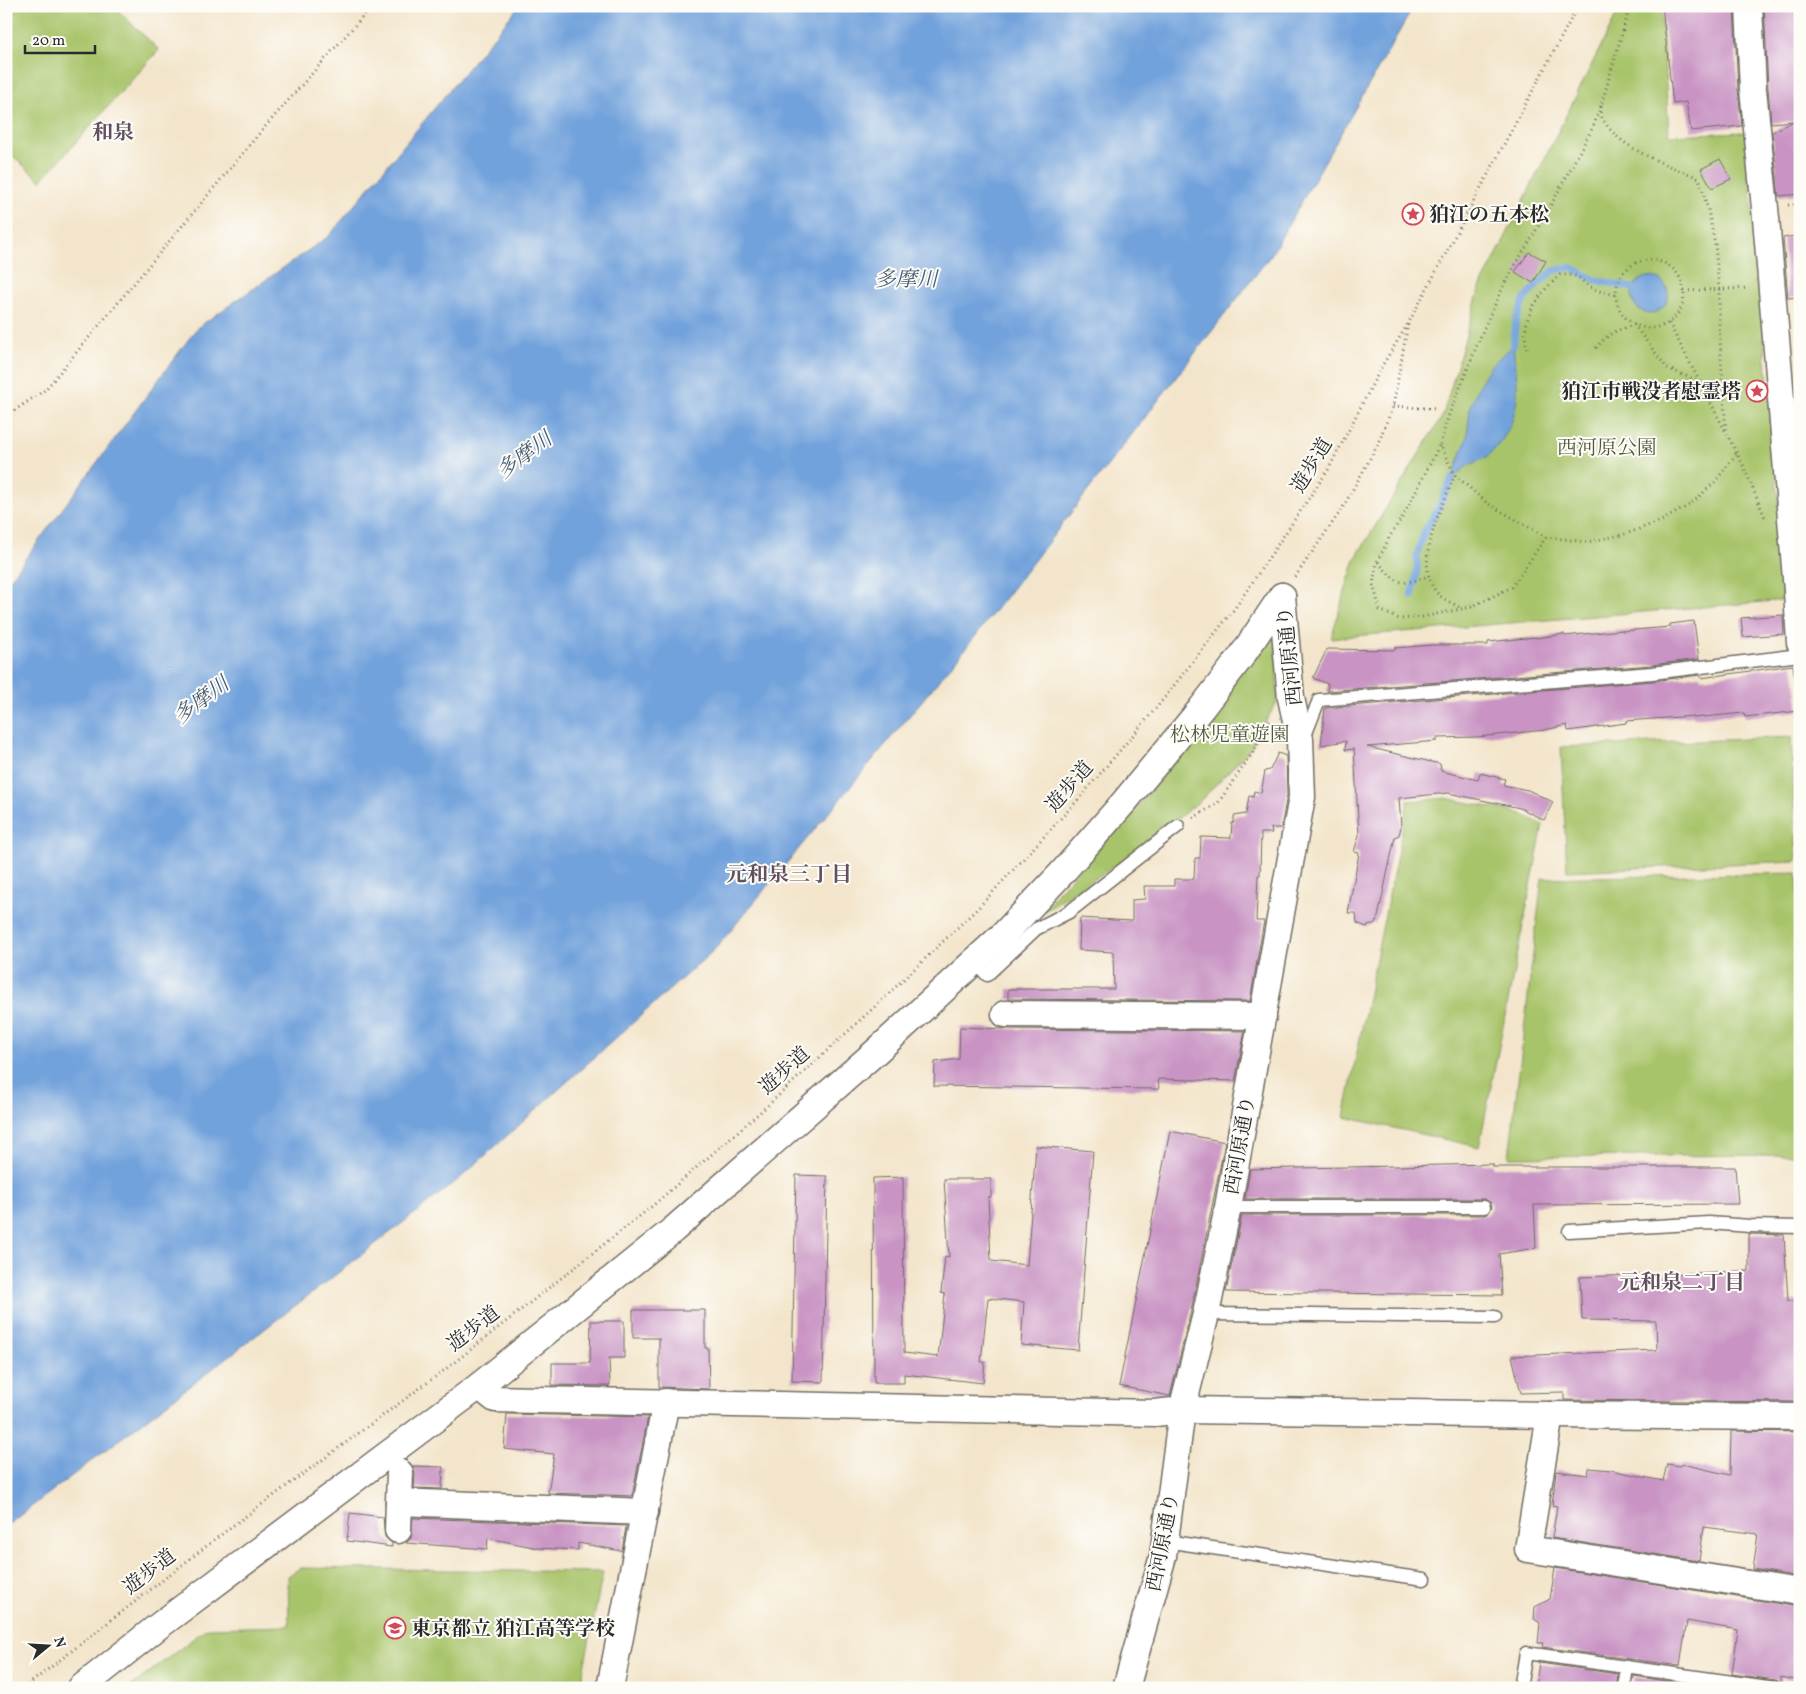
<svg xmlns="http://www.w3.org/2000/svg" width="1806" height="1694" font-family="Vollkorn,'Noto Serif JP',serif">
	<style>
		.green { fill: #a8c46b; stroke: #6a784b }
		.water { fill: #72a2dc; stroke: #4e6684 }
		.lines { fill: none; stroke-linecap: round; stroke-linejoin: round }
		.stream { stroke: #72a2dc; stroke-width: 7 }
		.building { fill: #c994c4 }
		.lane-casing { stroke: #716c63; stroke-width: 15 }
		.street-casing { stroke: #716c63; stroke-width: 29 }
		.path { stroke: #716c63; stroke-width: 3; stroke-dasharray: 1 4; stroke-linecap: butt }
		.lane { stroke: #fff; stroke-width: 12 }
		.street { stroke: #fff; stroke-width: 26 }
		.labels { text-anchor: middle; stroke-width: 4; stroke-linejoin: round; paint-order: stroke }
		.poi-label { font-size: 20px; font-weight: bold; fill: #2b2b2b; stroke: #fdfcf7; text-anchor: start }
		.park-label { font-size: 20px; fill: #50593e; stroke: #fdfcf7 }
		.street-label { font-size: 20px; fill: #2b2b2b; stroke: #fdfcf7 }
		.neighbourhood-label { font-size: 21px; font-weight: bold; fill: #625061; stroke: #fdfcf7 }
		.water-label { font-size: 21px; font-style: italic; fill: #475b72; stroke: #fdfcf7 }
	</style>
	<rect width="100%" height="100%" fill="#fdfcf7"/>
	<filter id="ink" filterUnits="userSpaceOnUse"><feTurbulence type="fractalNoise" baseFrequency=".02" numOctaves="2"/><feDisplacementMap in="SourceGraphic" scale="10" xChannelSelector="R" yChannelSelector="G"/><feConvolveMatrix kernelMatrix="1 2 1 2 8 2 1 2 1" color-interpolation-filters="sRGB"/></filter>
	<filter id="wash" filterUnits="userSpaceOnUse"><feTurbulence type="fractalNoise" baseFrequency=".0096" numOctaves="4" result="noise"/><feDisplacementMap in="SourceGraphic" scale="20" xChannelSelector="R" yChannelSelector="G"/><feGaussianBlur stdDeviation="1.12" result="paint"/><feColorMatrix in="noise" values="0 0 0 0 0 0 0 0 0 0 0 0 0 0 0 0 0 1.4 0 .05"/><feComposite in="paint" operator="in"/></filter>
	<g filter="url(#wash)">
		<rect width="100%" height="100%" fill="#f3e5cb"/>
		<g class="green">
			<polygon points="16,6 113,6 159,50 41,181 6,150 6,16"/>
			<polygon points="1621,6 1661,6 1669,135 1746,132 1787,600 1331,638 1355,559 1443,415 1479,290"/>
			<polygon points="1275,624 1278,700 1250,749 1200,801 1122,861 1036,916 1137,807 1201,730"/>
			<polygon points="1791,737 1797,861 1567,871 1561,747"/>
			<polygon points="1446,798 1522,814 1543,825 1479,1147 1344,1117 1408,801"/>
			<polygon points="1797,873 1800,927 1800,1155 1509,1157 1542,878"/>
			<polygon points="300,1568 603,1572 580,1688 129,1688 207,1628 289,1626 288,1576"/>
		</g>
		<g class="water">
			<polygon points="519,6 1414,6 1271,255 970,643 716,948 459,1179 329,1280 6,1526 6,585 197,328 329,236"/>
			<circle cx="1650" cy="295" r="18"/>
			<path d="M1513,346C1519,388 1523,421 1490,454C1484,460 1474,462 1466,467C1461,471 1457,475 1452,479L1467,438L1470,407L1479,385L1491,365Z"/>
		</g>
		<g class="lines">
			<g class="stream">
				<polyline points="1513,346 1516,320 1524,300 1537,285 1553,271 1571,267 1595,280 1633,288"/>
				<polyline points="1412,596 1417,573 1417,554 1424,532 1436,512 1452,479"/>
			</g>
		</g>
		<g id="blocks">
			<g class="building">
				<polygon points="1662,6 1734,6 1738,90 1742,126 1691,131 1686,102 1673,104"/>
				<polygon points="1764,6 1800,6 1800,75 1796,75 1800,116 1800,194 1779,196 1772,132 1794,121 1771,123 1768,88"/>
				<polygon points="1720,159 1731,179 1712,188 1701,169"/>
				<polygon points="1800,235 1800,297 1788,298 1783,238"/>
				<polygon points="1529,252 1546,261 1533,283 1515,272"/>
				<polygon points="1783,615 1784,634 1743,637 1741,618"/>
				<polygon points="1694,621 1699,659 1651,665 1327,691 1328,684 1313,678 1327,649 1395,650 1395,648 1432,645 1488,645 1488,642 1536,637 1536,638 1564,634 1565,636 1622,630 1622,631 1670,627 1670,624"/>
				<polygon points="1793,665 1799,711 1745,717 1744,713 1693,718 1693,716 1626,721 1626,723 1568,731 1567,725 1545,730 1477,737 1437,738 1437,741 1367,747 1440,764 1441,771 1478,780 1480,773 1505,779 1503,785 1528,790 1553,802 1544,820 1520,808 1448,793 1399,798 1401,827 1399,835 1395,837 1378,917 1375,923 1366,927 1357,923 1356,913 1348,913 1359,853 1354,852 1359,835 1354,749 1345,750 1346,741 1321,745 1325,708 1653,681 1700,675 1701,678"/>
				<polygon points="1278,753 1286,756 1287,795 1281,828 1271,828 1272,833 1261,833 1260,875 1258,875 1256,921 1264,921 1250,1001 1008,999 1008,989 1114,989 1113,952 1079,950 1080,918 1132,921 1132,900 1145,899 1144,886 1174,886 1174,879 1194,879 1195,858 1200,858 1201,837 1231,838 1232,823 1234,823 1234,816 1246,814 1249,796 1253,797 1254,791 1261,793 1265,771 1270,770"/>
				<polygon points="960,1027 1005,1029 1245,1031 1235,1081 1158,1079 1159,1089 934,1086 935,1062 959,1059"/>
				<polygon points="1170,1131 1225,1142 1191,1311 1170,1396 1119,1386"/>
				<polygon points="1036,1146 1093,1151 1078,1350 1021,1345 1024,1302 988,1298 981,1362 985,1362 983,1383 904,1374 904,1383 874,1383 873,1178 903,1177 904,1353 938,1357 945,1294 941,1293 945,1256 949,1257 944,1179 991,1179 991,1197 988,1197 991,1261 1027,1265"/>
				<polygon points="1493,1164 1493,1167 1735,1167 1738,1204 1534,1205 1536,1248 1499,1254 1502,1295 1226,1292 1242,1215 1484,1215 1488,1214 1492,1207 1491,1203 1484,1199 1245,1199 1250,1169"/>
				<polygon points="796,1175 827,1176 823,1382 792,1381"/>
				<polygon points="1749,1234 1784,1235 1788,1301 1800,1301 1800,1402 1564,1400 1564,1392 1521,1393 1512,1356 1657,1350 1656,1321 1582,1320 1580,1277 1749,1271"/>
				<polygon points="633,1310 705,1310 705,1348 708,1348 709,1389 659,1387 659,1338 633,1338"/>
				<polygon points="591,1321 624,1321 624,1358 609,1358 610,1386 552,1385 552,1363 590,1363"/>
				<polygon points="507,1414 648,1417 632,1496 548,1493 554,1454 504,1449"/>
				<polygon points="1731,1431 1800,1432 1800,1577 1753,1569 1758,1534 1704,1527 1699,1561 1552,1538 1557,1506 1552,1505 1556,1471 1588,1475 1589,1468 1611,1470 1663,1481 1667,1464 1680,1466 1682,1464 1730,1475"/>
				<polygon points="413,1466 443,1467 442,1489 414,1488 415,1474"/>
				<polygon points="350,1513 383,1517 385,1537 392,1543 392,1547 347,1541"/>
				<polygon points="413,1518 626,1526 622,1551 578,1543 578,1550 538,1548 488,1538 487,1549 406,1543 411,1538"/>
				<polygon points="1555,1568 1800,1607 1800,1681 1781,1677 1781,1683 1776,1680 1732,1674 1738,1630 1687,1621 1680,1666 1542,1647 1543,1643 1538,1643 1540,1623 1534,1619 1535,1607 1550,1599"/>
				<polygon points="1539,1663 1618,1674 1616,1688 1535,1688"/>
				<polygon points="1634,1676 1678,1683 1677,1688 1632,1688"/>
			</g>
		</g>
	</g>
	<g filter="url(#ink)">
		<use href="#blocks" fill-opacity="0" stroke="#716c63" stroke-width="1"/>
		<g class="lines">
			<g class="lane-casing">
				<g id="lane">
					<polyline points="1302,738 1306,733 1319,700 1652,673 1800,655"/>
					<polyline points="974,961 987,975 1036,929 1069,912 1178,826"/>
					<polyline points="1228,1207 1484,1207"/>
					<polyline points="1569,1231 1709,1223 1750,1226 1800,1227"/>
					<polyline points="1206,1314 1495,1317"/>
					<polyline points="1165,1541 1424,1579"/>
					<polyline points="1520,1688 1526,1653 1775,1688"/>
					<polyline points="1624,1688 1627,1667"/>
				</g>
			</g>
			<g class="street-casing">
				<g id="street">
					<polyline points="1749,6 1753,89 1766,218 1797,591 1800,643"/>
					<polyline points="1005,1014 1263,1016"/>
					<polyline points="479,1386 495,1399 1155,1413 1182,1410 1550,1415 1800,1417"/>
					<polyline points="1550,1415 1528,1549 1800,1592"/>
					<polyline points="399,1502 645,1512"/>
					<polyline points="398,1530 400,1473"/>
					<polyline points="81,1688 156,1628 479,1386 673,1230 879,1049 1004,934 1060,875 1125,801 1200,710 1241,657 1282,596"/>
					<polyline points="610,1688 666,1402"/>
					<polyline points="1126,1688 1163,1556 1182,1410 1206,1314 1228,1207 1302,797 1300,739 1291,698 1282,596"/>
				</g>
			</g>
			<g class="path">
				<path d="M1630,6L1601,106C1601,111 1601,118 1604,121C1621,150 1670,166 1699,178L1708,210L1715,244L1719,289V325L1726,432"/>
				<polyline points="1601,106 1593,127 1552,203 1505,283 1484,328 1448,417 1440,445 1455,475 1487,503 1546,537 1587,542 1626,534 1663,520 1691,504 1715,482 1737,453"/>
				<polyline points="1788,205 1800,204"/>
				<circle cx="1650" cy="294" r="34"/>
				<polyline points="1684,291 1748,288"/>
				<polyline points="1669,323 1743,465 1766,520"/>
				<path d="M1596,348C1607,334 1618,329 1634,325L1667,368L1700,382"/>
				<path d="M1527,349C1519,318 1539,294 1560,275C1582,274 1576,278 1592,288C1598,292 1609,293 1616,295"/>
				<polyline points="1393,406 1436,409"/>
				<polyline points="6,416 45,390 263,129 372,6"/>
				<polyline points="1439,446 1405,513 1390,536 1377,562 1373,584 1380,610 1399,619 1422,617 1471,607 1512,587 1546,537"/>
				<path d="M1455,475C1442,507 1411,564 1438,594C1444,600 1454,604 1461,608"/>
				<path d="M1378,562C1397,584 1400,587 1428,576"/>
				<polyline points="1295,577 1342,509 1377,446 1393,406 1408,324 1578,6"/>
				<polyline points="1193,818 1218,803 1252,754 1270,721"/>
				<polyline points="24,1688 231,1527 446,1369 650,1208 766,1107 881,1001 978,908 1076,802 1157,707 1235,608 1328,470 1382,366 1408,324"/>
			</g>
			<use href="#lane" class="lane"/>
			<use href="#street" class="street"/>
		</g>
	</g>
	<defs>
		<g id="sight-ring" transform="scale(1.125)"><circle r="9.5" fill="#fdfcf7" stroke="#d1495b" stroke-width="1.5"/><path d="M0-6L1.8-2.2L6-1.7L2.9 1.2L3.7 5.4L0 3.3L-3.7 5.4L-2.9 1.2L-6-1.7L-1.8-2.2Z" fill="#d1495b"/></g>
		<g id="school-ring" transform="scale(1.125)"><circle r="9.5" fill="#fdfcf7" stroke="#d1495b" stroke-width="1.5"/><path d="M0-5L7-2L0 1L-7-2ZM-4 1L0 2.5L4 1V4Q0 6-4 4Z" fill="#d1495b"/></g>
	</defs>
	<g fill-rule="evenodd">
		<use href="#sight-ring" x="1413" y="214"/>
		<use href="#sight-ring" x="1757" y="391"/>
		<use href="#school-ring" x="395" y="1628"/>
	</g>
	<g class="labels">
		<g class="poi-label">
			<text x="1429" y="221">狛江の五本松</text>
			<text x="1741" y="398" text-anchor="end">狛江市戦没者慰霊塔</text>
			<text x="411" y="1635">東京都立 狛江高等学校</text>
		</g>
		<g class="park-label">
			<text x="1607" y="454">西河原公園</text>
			<text x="1230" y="741">松林児童遊園</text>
		</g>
		<g class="street-label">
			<text transform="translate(1311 465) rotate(-59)" y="7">遊歩道</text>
			<text transform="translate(1289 656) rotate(-96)" y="7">西河原通り</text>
			<text transform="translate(1069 786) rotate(-49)" y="7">遊歩道</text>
			<text transform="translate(784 1070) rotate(-42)" y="7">遊歩道</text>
			<text transform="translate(1239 1145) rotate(-80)" y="7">西河原通り</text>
			<text transform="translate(473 1328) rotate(-38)" y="7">遊歩道</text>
			<text transform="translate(1162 1542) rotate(-79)" y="7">西河原通り</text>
			<text transform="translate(149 1571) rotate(-38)" y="7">遊歩道</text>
		</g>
		<g class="neighbourhood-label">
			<text x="113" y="139">和泉</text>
			<text x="789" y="881">元和泉三丁目</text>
			<text x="1682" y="1289">元和泉二丁目</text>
		</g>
		<g class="water-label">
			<text x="906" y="286">多摩川</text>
			<text transform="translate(524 455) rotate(-37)" y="7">多摩川</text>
			<text transform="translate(201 700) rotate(-37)" y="7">多摩川</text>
		</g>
	</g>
	<rect width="1806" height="1694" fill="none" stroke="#fdfcf7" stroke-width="25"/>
	<g transform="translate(48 1646) rotate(72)" stroke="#fdfcf7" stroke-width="4" paint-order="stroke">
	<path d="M0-4L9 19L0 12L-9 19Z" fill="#2b2b2b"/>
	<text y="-8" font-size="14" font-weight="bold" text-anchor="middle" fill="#2b2b2b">N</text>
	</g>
	<path d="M25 45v8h70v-8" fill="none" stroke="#2b2b2b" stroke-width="2.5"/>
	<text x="32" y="45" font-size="15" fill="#2b2b2b" stroke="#fdfcf7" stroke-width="4" paint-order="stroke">20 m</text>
</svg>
